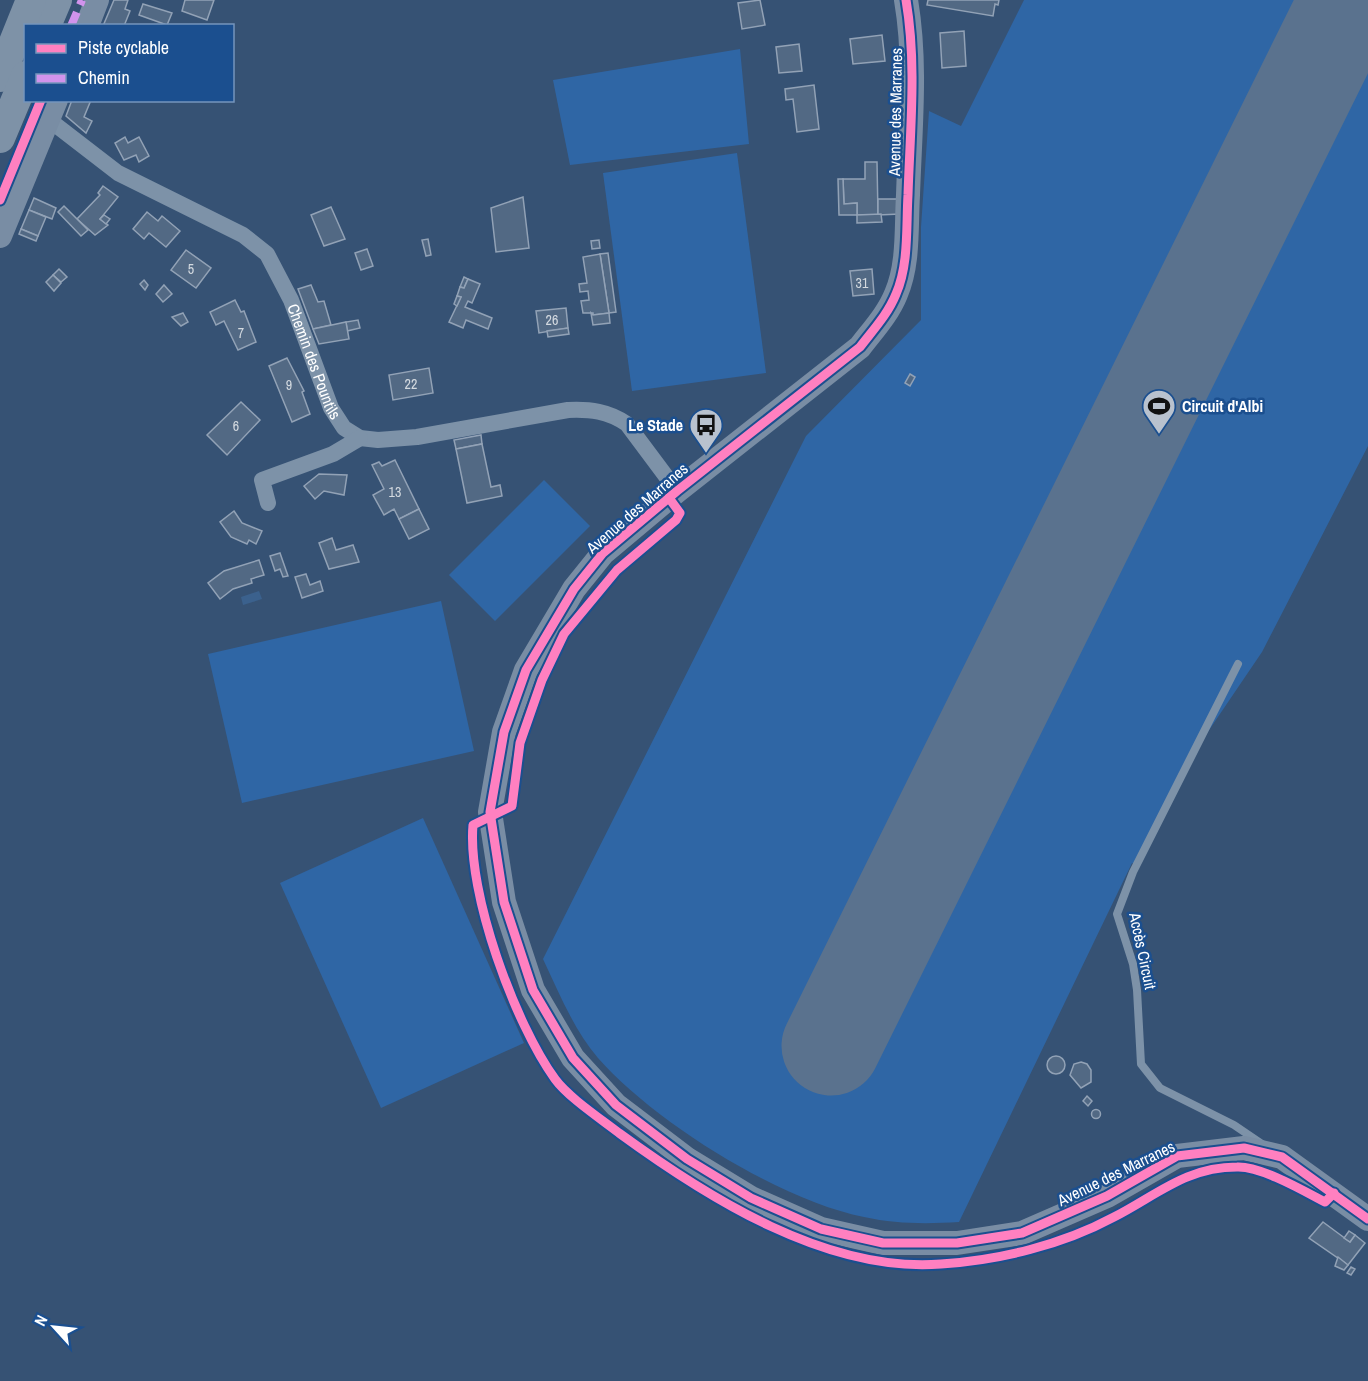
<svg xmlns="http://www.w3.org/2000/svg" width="1368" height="1381" font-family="'Archivo Narrow',sans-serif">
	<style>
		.green { fill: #2f66a5; fill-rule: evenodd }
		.water { fill: #3b618d }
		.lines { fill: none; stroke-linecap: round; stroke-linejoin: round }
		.runway { stroke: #5a728e; stroke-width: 99 }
		.building { fill: #526984; stroke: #92a2b6; stroke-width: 1.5 }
		.lane { stroke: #7d92a8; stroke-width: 8 }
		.street { stroke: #7d92a8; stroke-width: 16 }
		.secondary { stroke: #798da4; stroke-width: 24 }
		.highway { stroke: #7e92a7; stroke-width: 30 }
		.quiet { stroke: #d193ec; stroke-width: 8; stroke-dasharray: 15 8; stroke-linecap: butt }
		.cycleway-casing { stroke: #1b4f8f; stroke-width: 13 }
		.cycleway { stroke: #ff80c0; stroke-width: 9 }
		.labels { text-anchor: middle; stroke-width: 5; stroke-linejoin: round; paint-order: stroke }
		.number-label { font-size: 14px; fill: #d4dae0 }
		.street-label { font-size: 16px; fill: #fff; stroke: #1b4f8f }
		.poi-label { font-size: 16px; font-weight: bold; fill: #fff; stroke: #1b4f8f; text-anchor: start }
	</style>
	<rect width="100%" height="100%" fill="#365274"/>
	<g class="green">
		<path d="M1024,0H1368V446L1262,652L1203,739L1139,867L1132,863L959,1222C926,1224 896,1224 864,1217C781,1201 654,1122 598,1058C574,1030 559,993 543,959L806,436L921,320V227L929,111L961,126ZM1047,534L1107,563L860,1061L799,1030Z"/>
		<polygon points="740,49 749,144 570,165 553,80"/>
		<polygon points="737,153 766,373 632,391 603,173"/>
		<polygon points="544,480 590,526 495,621 449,575"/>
		<polygon points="441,601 474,751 242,803 208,654"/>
		<polygon points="423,818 524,1043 381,1108 280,883"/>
	</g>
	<polygon class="water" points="259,591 262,599 243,605 241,597"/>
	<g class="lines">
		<polyline class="runway" points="831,1046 1349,0"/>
	</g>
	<g class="building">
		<polygon points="114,0 128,0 125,9 130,11 124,26 103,26"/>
		<polygon points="185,0 214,0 207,20 182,11"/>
		<polygon points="760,0 765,25 742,29 738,3"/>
		<polygon points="928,0 999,0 998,5 995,4 993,16 927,5"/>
		<polygon points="143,4 172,13 167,25 139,15"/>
		<polygon points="964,31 966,66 942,68 940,33"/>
		<polygon points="882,35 885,61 853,64 850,39"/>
		<polygon points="799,44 802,71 779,73 776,47"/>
		<polygon points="814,85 819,129 797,132 793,99 786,100 785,89"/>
		<polygon points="72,100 91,100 84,117 92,121 86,133 66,116"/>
		<polygon points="125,137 128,143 139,137 149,156 139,162 136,155 124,160 115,143"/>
		<polygon points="865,162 877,162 878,215 857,215 857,203 844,204 843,179 865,179"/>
		<polygon points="838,179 843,179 844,204 857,203 857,215 839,215"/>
		<polygon points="103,186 118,197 100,219 108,225 95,235 77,219 100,195 98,193"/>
		<polygon points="523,197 529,248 496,252 491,208"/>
		<polygon points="34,198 56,208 52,219 29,210"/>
		<polygon points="878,199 900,199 900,214 878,215"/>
		<polygon points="64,206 88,230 81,236 58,212"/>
		<polygon points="331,207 345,239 324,246 311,215"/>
		<polygon points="29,210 46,217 38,236 21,229"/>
		<polygon points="147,212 158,221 162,216 180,231 166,247 149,233 144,239 133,229"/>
		<polygon points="881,214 882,222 857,223 857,215"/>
		<polygon points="104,215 110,219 106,224 100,219"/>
		<polygon points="21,229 38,236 36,241 19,234"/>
		<polygon points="428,239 431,255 426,256 422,240"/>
		<polygon points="599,240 600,248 592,249 591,241"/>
		<polygon points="367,249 373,266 361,270 355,253"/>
		<polygon points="186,250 211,268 196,288 171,270"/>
		<polygon points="608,253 616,312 609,313 600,254"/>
		<polygon points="600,254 609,313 593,315 593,313 583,313 581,301 589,300 588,291 580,292 579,284 587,283 583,257"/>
		<polygon points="59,269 67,277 61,282 53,275"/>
		<polygon points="872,269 874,294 853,296 850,271"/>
		<polygon points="53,275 61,283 54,291 46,282"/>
		<polygon points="464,277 468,279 464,288 460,287"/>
		<polygon points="468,279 480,284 472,303 468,301 465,307 492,318 488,329 466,320 463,328 449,322 461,297 457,296 460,287 464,288"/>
		<polygon points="144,280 148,285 145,290 140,284"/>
		<polygon points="164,285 172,294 163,302 156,294"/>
		<polygon points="311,285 318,302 324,301 331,325 313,329 298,289"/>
		<polygon points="457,296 461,297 457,306 454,304"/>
		<polygon points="235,300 241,312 244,311 256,342 238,350 224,321 216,325 210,312"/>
		<polygon points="566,308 568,328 539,333 536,311"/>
		<polygon points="183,313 188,322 181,326 172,317"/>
		<polygon points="591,313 593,315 609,313 610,323 593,325"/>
		<polygon points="358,320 360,328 347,331 346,322"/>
		<polygon points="346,322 349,339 319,344 313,329"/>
		<polygon points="568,328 569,334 548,337 547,331"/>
		<polygon points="287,358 304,391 302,392 310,414 292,422 269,366"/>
		<polygon points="429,368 433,393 393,400 389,375"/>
		<polygon points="910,374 915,377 910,386 905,383"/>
		<polygon points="241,402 260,420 227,455 207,435"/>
		<polygon points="481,435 482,444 456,449 454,440"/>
		<polygon points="482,444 491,487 500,485 502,496 467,503 456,449"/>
		<polygon points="395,460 419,509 399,519 394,509 384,515 373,495 384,489 372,465 379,462 382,466"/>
		<polygon points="319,474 347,475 344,495 324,491 315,499 304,486"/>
		<polygon points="419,509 429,529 409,539 399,519"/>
		<polygon points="234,511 242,523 262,531 256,544 249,540 247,544 231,537 220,522"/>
		<polygon points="332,538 336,550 353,545 359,562 329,569 319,543"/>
		<polygon points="280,553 288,576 283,577 280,569 275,571 270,556"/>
		<polygon points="259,560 264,575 251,579 252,583 233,589 220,599 208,583 224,571"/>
		<polygon points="306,574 310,585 320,581 323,591 302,598 295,577"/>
		<circle cx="1056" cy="1065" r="9"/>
		<polygon points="1081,1062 1087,1064 1091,1070 1091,1082 1081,1088 1070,1075 1074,1064"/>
		<polygon points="1087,1096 1092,1101 1088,1106 1083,1101"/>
		<circle cx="1096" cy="1114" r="4.5"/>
		<polygon points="1323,1222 1350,1242 1355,1235 1365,1243 1348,1265 1309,1238"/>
		<polygon points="1349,1231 1355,1235 1350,1242 1344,1238"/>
		<polygon points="1338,1257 1348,1265 1344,1270 1335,1266"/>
		<polygon points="1351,1267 1355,1269 1351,1275 1347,1273"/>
	</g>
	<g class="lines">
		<polyline class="lane" points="1238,664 1133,872 1117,914 1133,964 1137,990 1141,1064 1160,1088 1234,1125 1262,1144"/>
		<g class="street">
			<path id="s1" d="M48,119L118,173L243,235L267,254L291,300L331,408L344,428L360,438L378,440L417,437L568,410C590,409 608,411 627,424L677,491"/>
			<polyline points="268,503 262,480 333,454 360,438"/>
		</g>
		<g class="secondary">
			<path d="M906,0C917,64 910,131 908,195C906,228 909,264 896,294C888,314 873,330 860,347L677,491L603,553L574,589L526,670L504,732L490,812L504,902L533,990L573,1058L616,1105L687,1159L751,1198L821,1229L883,1243H957L1022,1233L1107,1196L1177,1156L1244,1148L1282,1157L1368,1219"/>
			<polyline points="87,26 97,0"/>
			<polyline points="0,236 56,100"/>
		</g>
		<g class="highway">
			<polyline points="46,26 57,0"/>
			<polyline points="0,77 31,0"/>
			<polyline points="0,138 26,76"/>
		</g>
		<polyline class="quiet" points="71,26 82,0"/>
		<g class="cycleway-casing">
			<g id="cycleway">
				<path d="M906,0C917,64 910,131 908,195C906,228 909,264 896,294C888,314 873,330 860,347L677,491L603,553L574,589L526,670L504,732L490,812L504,902L533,990L573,1058L616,1105L687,1159L751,1198L821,1229L883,1243H957L1022,1233L1107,1196L1177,1156L1244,1148L1282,1157L1368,1219"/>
				<polyline points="0,200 41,100"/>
				<path d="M669,498L680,513L676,520L617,570L564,634L542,680L520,743L512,806L473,825C467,893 515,1024 555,1079C568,1097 601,1119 619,1133C708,1198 827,1273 941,1264C1000,1260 1062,1245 1114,1217C1157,1195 1186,1167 1237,1167C1261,1166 1304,1191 1325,1202L1334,1193"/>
			</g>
		</g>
		<use href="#cycleway" class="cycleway"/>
	</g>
	<defs>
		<g id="stadium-pin" transform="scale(1.725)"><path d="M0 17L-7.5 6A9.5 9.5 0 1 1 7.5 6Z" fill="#b9c2ce" stroke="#1b4f8f"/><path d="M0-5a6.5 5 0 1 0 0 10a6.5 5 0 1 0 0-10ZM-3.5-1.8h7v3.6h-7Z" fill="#111"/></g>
		<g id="bus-pin" transform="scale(1.725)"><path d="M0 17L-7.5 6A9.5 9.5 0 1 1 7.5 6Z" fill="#b9c2ce" stroke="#1b4f8f"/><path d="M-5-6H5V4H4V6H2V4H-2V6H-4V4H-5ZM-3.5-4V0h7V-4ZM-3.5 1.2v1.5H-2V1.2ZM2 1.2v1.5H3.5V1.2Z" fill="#111"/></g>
	</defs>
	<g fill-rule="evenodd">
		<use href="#stadium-pin" x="1159" y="406"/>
		<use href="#bus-pin" x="706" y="425"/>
	</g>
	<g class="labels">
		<g class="number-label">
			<text x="191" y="274">5</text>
			<text x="862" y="288">31</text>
			<text x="552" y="325">26</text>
			<text x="241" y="338">7</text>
			<text x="411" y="389">22</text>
			<text x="289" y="390">9</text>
			<text x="236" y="431">6</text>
			<text x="395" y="497">13</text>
		</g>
		<g class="street-label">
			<text transform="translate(895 112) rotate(-89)" y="6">Avenue des Marranes</text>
			<text dy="6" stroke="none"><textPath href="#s1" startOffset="376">Chemin des Pountils</textPath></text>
			<text transform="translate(637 508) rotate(-41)" y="6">Avenue des Marranes</text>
			<text transform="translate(1143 951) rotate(78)" y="6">Accès Circuit</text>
			<text transform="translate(1116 1173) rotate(-26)" y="6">Avenue des Marranes</text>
		</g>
		<g class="poi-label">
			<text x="1182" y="412">Circuit d'Albi</text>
			<text x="683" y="431" text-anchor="end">Le Stade</text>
		</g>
	</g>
	<rect x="24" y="24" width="210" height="78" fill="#1b4f8f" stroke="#7695bc" stroke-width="1.5"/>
	<rect x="36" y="44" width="30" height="9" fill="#ff80c0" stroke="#7695bc" stroke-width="1.5"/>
	<text x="78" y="54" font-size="18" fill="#ffffff">Piste cyclable</text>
	<rect x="36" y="74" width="30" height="9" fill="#d193ec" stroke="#7695bc" stroke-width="1.5"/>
	<text x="78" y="84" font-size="18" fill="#ffffff">Chemin</text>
	<g transform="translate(54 1327) rotate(297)" stroke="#1b4f8f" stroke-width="4.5" paint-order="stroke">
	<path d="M0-4.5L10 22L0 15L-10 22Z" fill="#ffffff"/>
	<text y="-9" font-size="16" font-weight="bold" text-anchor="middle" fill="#ffffff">N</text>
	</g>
</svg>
